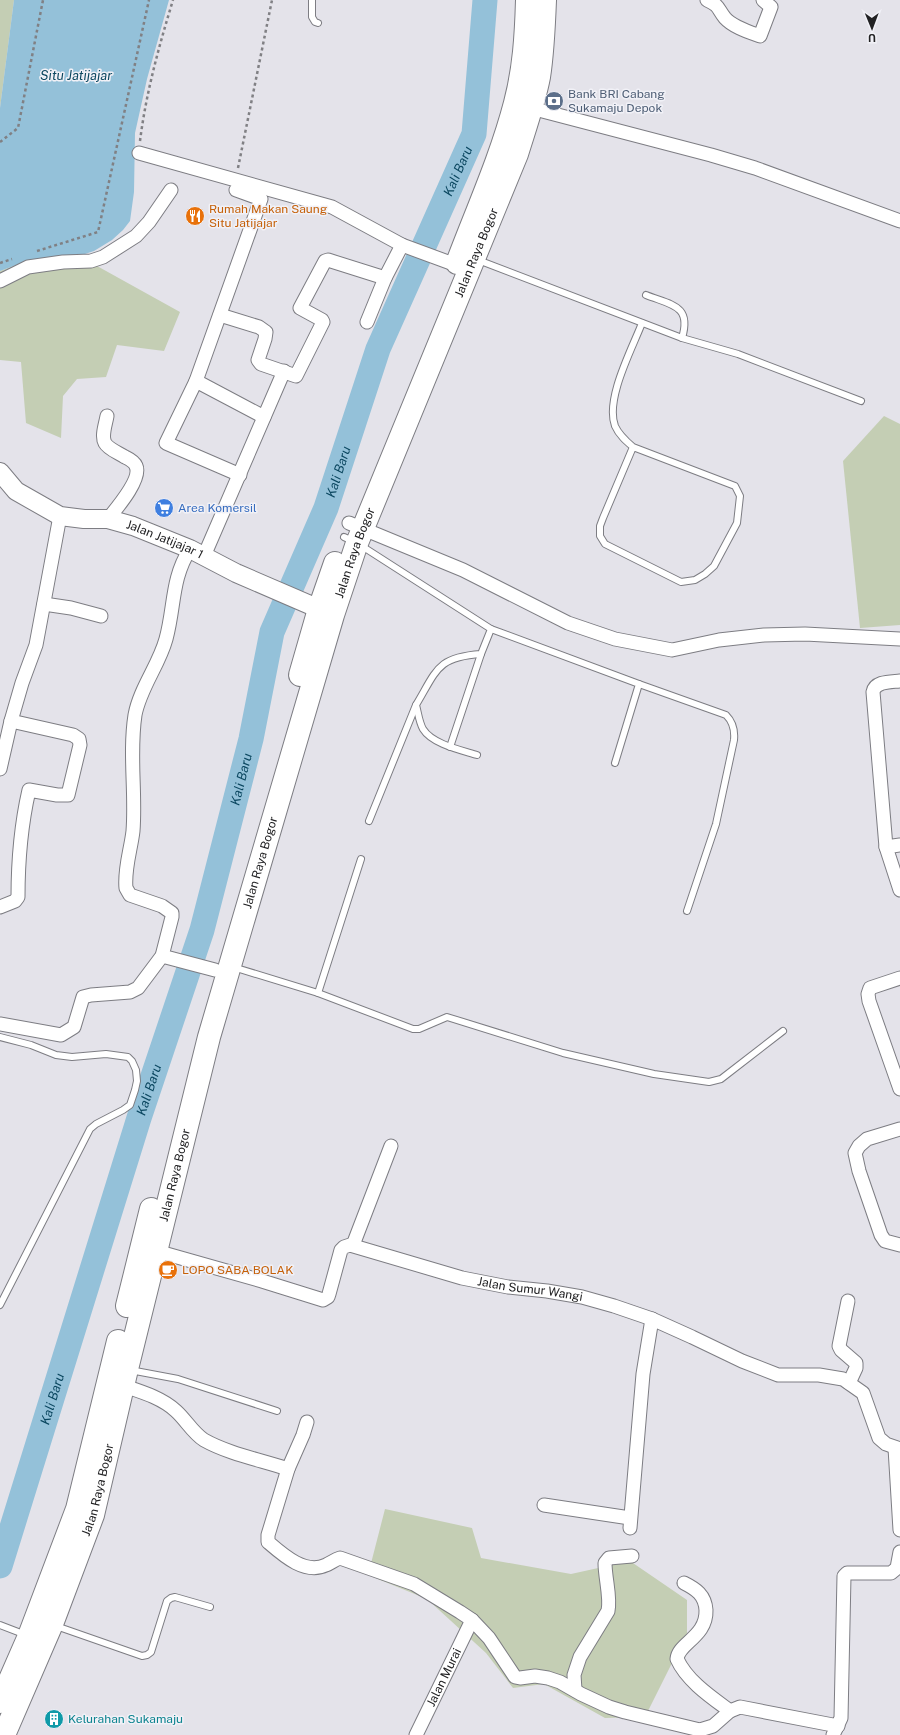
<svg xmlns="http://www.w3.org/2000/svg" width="900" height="1735" font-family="'Public Sans',sans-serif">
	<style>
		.green { fill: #c4ceb4 }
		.water { fill: #94c1d9 }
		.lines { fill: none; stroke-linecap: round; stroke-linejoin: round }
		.river { stroke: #94c1d9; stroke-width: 25 }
		.lane-casing { stroke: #7d7d83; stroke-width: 8 }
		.street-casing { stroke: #7d7d83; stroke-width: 15 }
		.secondary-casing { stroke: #7d7d83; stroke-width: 20 }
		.highway-casing { stroke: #7d7d83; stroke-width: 24 }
		.path { stroke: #808084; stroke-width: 2.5; stroke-dasharray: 3 3; stroke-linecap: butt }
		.lane { stroke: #fff; stroke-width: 6 }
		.street { stroke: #fff; stroke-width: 13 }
		.secondary { stroke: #fff; stroke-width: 18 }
		.highway { stroke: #fff; stroke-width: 22 }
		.labels { text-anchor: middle; stroke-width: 3; stroke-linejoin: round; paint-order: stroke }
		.service-label { font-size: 12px; fill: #4e5e75; stroke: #f1f1f7; text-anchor: start }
		.food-label { font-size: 12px; fill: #c56008; stroke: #f1f1f7; text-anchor: start }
		.street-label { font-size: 12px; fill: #212123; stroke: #f1f1f7 }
		.shop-label { font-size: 12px; fill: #366cbe; stroke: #f1f1f7; text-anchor: start }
		.culture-label { font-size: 12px; fill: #0d838f; stroke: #f1f1f7; text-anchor: start }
		.water-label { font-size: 13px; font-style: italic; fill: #0b4760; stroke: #f1f1f7 }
	</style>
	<rect width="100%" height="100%" fill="#e4e3ea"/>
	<g class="green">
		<polygon points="0,0 14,0 0,108"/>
		<polygon points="79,256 180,312 164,351 117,345 106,377 77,379 63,396 61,438 26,423 21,362 0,360 0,271 24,262"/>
		<polygon points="884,416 900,424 900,625 860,628 843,461"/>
		<polygon points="385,1509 472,1528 481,1558 571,1574 630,1561 687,1600 687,1633 645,1717 605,1718 544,1684 513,1688 486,1653 427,1599 368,1575"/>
	</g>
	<polygon class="water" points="14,0 169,0 147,79 135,133 134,192 130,221 123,230 112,240 94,251 79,256 24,262 0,271 0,108"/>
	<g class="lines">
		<path class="river" id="s1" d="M0,1566L139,1118L202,930L251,739L272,632L326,508L378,349L474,134L485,0"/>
		<g class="lane-casing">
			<g id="lane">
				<polyline points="312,0 312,17 315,22 318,23"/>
				<polyline points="478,260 682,338 738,354 861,401"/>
				<path d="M646,295C671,305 692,305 682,338"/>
				<path d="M633,447L603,518L600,526V536L605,544L681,582L695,580L705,574L714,566L737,523L740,496L735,486L633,447C626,441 619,435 615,426C605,399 632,349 642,323"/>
				<path d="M344,537L357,543L491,629L481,654C437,657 437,670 416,705C418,712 419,722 423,729C432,744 461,750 477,755"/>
				<polyline points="491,629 639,684 615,763"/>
				<path d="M639,684L726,715C733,722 735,730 734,740L716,824L687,911"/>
				<polyline points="450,747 481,654"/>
				<polyline points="369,821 416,705"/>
				<polyline points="233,967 318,993 413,1029 419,1029 447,1017 563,1053 654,1074 709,1082 721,1079 783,1031"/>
				<polyline points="318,993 361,859"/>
				<polyline points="0,1037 31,1045 56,1055 72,1057 106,1054 128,1057 132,1061 136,1070 137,1081 135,1090 130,1105 123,1110 96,1124 90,1129 0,1305"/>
				<polyline points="130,1370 178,1379 277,1411"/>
				<polyline points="0,1625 26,1635"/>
				<polyline points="56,1626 142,1656 147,1655 151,1652 167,1601 171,1598 175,1597 210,1607"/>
			</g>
		</g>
		<g class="street-casing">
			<g id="street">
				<path d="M707,0C720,6 717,8 725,18C733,27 749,32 760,36L771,7L763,0"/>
				<polyline points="531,108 711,155 755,168 900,221"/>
				<polyline points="139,153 332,207 402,245 456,265"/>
				<polyline points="236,190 261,199 196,381 264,417"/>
				<polyline points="0,281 28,267 63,262 91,261 103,257 136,236 149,222 171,190"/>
				<polyline points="220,315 259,327 266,332 265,339 258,360 261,364 296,376 323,322 322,320 300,308 325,261 328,260 385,278"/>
				<polyline points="367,322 385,278 402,245"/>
				<polyline points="196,381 166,443 240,475"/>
				<path d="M107,416C106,423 101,436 105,443C108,449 119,453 125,457C129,459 134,461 136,466C142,479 116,509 108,519"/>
				<polyline points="349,523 463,570 568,623 615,639 672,650 719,640 764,635 805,634 900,639"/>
				<polyline points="204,556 284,371"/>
				<polyline points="44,604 71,608 101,616"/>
				<path d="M900,681C891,682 875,681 873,692L886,847L900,890"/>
				<polyline points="0,769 11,721 22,683 36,645 60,516"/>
				<polyline points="886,847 900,845"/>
				<path d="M0,907L15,901L18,897C18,861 21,825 29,790L57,795H68L80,745L79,739L73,735L11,721"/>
				<polyline points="162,956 215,970"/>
				<polyline points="900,978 870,988 868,994 869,1001 900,1089"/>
				<path d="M0,1024L61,1035L74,1027L83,997L91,995L130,992L138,988L162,956L172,917V913L162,906L130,895L126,888C124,869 131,849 133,831C136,792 129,754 135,715C140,688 159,665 166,639C175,606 171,579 190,549"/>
				<polyline points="900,1129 867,1139 859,1146 855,1153 859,1171 881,1235 885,1241 900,1245"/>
				<polyline points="353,1245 391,1146"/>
				<path id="s2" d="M156,1251L262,1281L323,1300L328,1297L329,1294L341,1250L344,1247L350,1245L462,1278L508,1287L547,1291L582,1297L614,1306L652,1319L692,1337L742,1361L778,1375H819L843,1379L863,1393L879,1438L886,1444L900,1449"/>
				<polyline points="848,1301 839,1346 841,1350 856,1363 856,1368 849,1383"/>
				<path d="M124,1386C142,1392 162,1398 176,1411C186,1420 193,1433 204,1440C229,1454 261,1460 288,1469"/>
				<path d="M307,1422L303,1435L288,1469L268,1535V1542C283,1555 305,1575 326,1565C331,1563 334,1560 340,1558L414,1584L460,1612L472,1620L489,1638L515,1677L520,1678L535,1676L548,1678L560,1682L581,1694L609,1707L625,1712L700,1730L713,1726L730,1711L740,1707L838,1726"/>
				<polyline points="895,1448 900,1530"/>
				<polyline points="544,1505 630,1518"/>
				<polyline points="630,1528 643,1374 652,1319"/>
				<path d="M684,1583C696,1589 705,1595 706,1610C707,1637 678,1643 677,1659C687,1681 711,1697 730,1711"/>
				<path d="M575,1690L574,1675L580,1657L608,1611C611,1598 605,1578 605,1563L609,1558L632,1556"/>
				<path id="s3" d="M416,1735L472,1620"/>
				<polyline points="833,1735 841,1718 844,1576 847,1573 891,1573 897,1568 900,1552"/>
			</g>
		</g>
		<g class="secondary-casing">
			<g id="secondary">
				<path id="s4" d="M0,472L16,491L60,516L84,519H108L133,526L190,549L236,573L331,614"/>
			</g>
		</g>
		<g class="highway-casing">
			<g id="highway">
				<path d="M457,263C477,210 501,157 515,103C524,69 526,35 527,0"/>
				<polyline points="300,675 319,609 335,563"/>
				<polyline points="127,1306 151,1209"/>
				<polyline points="0,1702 29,1636 77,1509 118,1341"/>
				<path id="s5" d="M4,1735L52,1624L93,1515L127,1369L209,1037L333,615L357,543L517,154C525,128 534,103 539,77C543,51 544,26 545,0"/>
			</g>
		</g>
		<g class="path">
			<path d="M140,141C146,93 159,46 173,0"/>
			<polyline points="0,142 18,128 43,0"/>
			<polyline points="238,168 272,0"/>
			<polyline points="37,251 98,232 149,0"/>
			<polyline points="0,263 12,259"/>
		</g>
		<use href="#lane" class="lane"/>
		<use href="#street" class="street"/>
		<use href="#secondary" class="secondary"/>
		<use href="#highway" class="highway"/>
	</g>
	<defs>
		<g id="bank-disc" transform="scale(1)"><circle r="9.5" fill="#5c6f8a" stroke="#f1f1f7"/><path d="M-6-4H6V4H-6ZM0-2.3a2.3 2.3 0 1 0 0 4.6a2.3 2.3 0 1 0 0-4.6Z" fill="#fff"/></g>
		<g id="restaurant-disc" transform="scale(1)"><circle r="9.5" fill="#e8710a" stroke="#f1f1f7"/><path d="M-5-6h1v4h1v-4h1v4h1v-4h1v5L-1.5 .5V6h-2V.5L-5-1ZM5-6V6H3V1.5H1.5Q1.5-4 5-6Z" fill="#fff"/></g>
		<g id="supermarket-disc" transform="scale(1)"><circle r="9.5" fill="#3f7fe0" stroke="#f1f1f7"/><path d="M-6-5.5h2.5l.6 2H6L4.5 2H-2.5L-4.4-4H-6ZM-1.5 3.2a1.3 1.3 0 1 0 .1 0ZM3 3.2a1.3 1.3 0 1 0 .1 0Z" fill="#fff"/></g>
		<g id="cafe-disc" transform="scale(1)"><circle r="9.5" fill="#e8710a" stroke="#f1f1f7"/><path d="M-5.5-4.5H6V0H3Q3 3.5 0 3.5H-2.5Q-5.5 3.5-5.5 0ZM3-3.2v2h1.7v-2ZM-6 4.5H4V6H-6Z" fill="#fff"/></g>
		<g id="building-disc" transform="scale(1)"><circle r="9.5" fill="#0f9aa8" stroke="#f1f1f7"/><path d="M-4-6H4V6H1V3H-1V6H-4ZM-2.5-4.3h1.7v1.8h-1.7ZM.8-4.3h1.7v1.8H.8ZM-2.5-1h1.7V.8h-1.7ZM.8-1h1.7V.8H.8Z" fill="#fff"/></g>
	</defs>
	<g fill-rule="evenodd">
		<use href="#bank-disc" x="554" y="101"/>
		<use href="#restaurant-disc" x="195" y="216"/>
		<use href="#supermarket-disc" x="164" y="508"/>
		<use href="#cafe-disc" x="168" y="1270"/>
		<use href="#building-disc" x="54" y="1719"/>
	</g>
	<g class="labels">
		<g class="service-label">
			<text x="568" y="98">Bank BRI Cabang<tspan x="568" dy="14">Sukamaju Depok</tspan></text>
		</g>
		<g class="food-label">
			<text x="209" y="213">Rumah Makan Saung<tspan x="209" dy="14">Situ Jatijajar</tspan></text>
			<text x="182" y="1274">LOPO SABA BOLAK</text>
		</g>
		<g class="street-label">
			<text dy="4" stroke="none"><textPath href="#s5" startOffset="1559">Jalan Raya Bogor</textPath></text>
			<text dy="4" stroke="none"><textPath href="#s4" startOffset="184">Jalan Jatijajar 1</textPath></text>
			<text dy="4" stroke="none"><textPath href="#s5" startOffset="1235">Jalan Raya Bogor</textPath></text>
			<text dy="4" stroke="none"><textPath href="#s5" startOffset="911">Jalan Raya Bogor</textPath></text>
			<text dy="4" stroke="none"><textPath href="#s5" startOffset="587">Jalan Raya Bogor</textPath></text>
			<text dy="4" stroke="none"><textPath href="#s2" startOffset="425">Jalan Sumur Wangi</textPath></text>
			<text dy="4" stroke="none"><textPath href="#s5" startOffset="263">Jalan Raya Bogor</textPath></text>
			<text dy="4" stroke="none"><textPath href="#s3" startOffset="64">Jalan Murai</textPath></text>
		</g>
		<g class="shop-label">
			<text x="178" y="512">Area Komersil</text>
		</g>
		<g class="culture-label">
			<text x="68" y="1723">Kelurahan Sukamaju</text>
		</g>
		<g class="water-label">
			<text x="76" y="80">Situ Jatijajar</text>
			<text dy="5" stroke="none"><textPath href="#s1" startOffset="1471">Kali Baru</textPath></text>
			<text dy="5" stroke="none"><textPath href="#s1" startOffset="1147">Kali Baru</textPath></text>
			<text dy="5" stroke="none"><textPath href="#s1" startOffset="823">Kali Baru</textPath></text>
			<text dy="5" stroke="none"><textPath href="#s1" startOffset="499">Kali Baru</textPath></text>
			<text dy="5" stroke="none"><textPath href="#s1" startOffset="175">Kali Baru</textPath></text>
		</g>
	</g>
	<g transform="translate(872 28) rotate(179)" stroke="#f1f1f7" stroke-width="3" paint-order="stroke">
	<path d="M0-3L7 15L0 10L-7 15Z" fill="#212123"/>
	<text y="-6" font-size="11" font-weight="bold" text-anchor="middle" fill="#212123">U</text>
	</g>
</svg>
